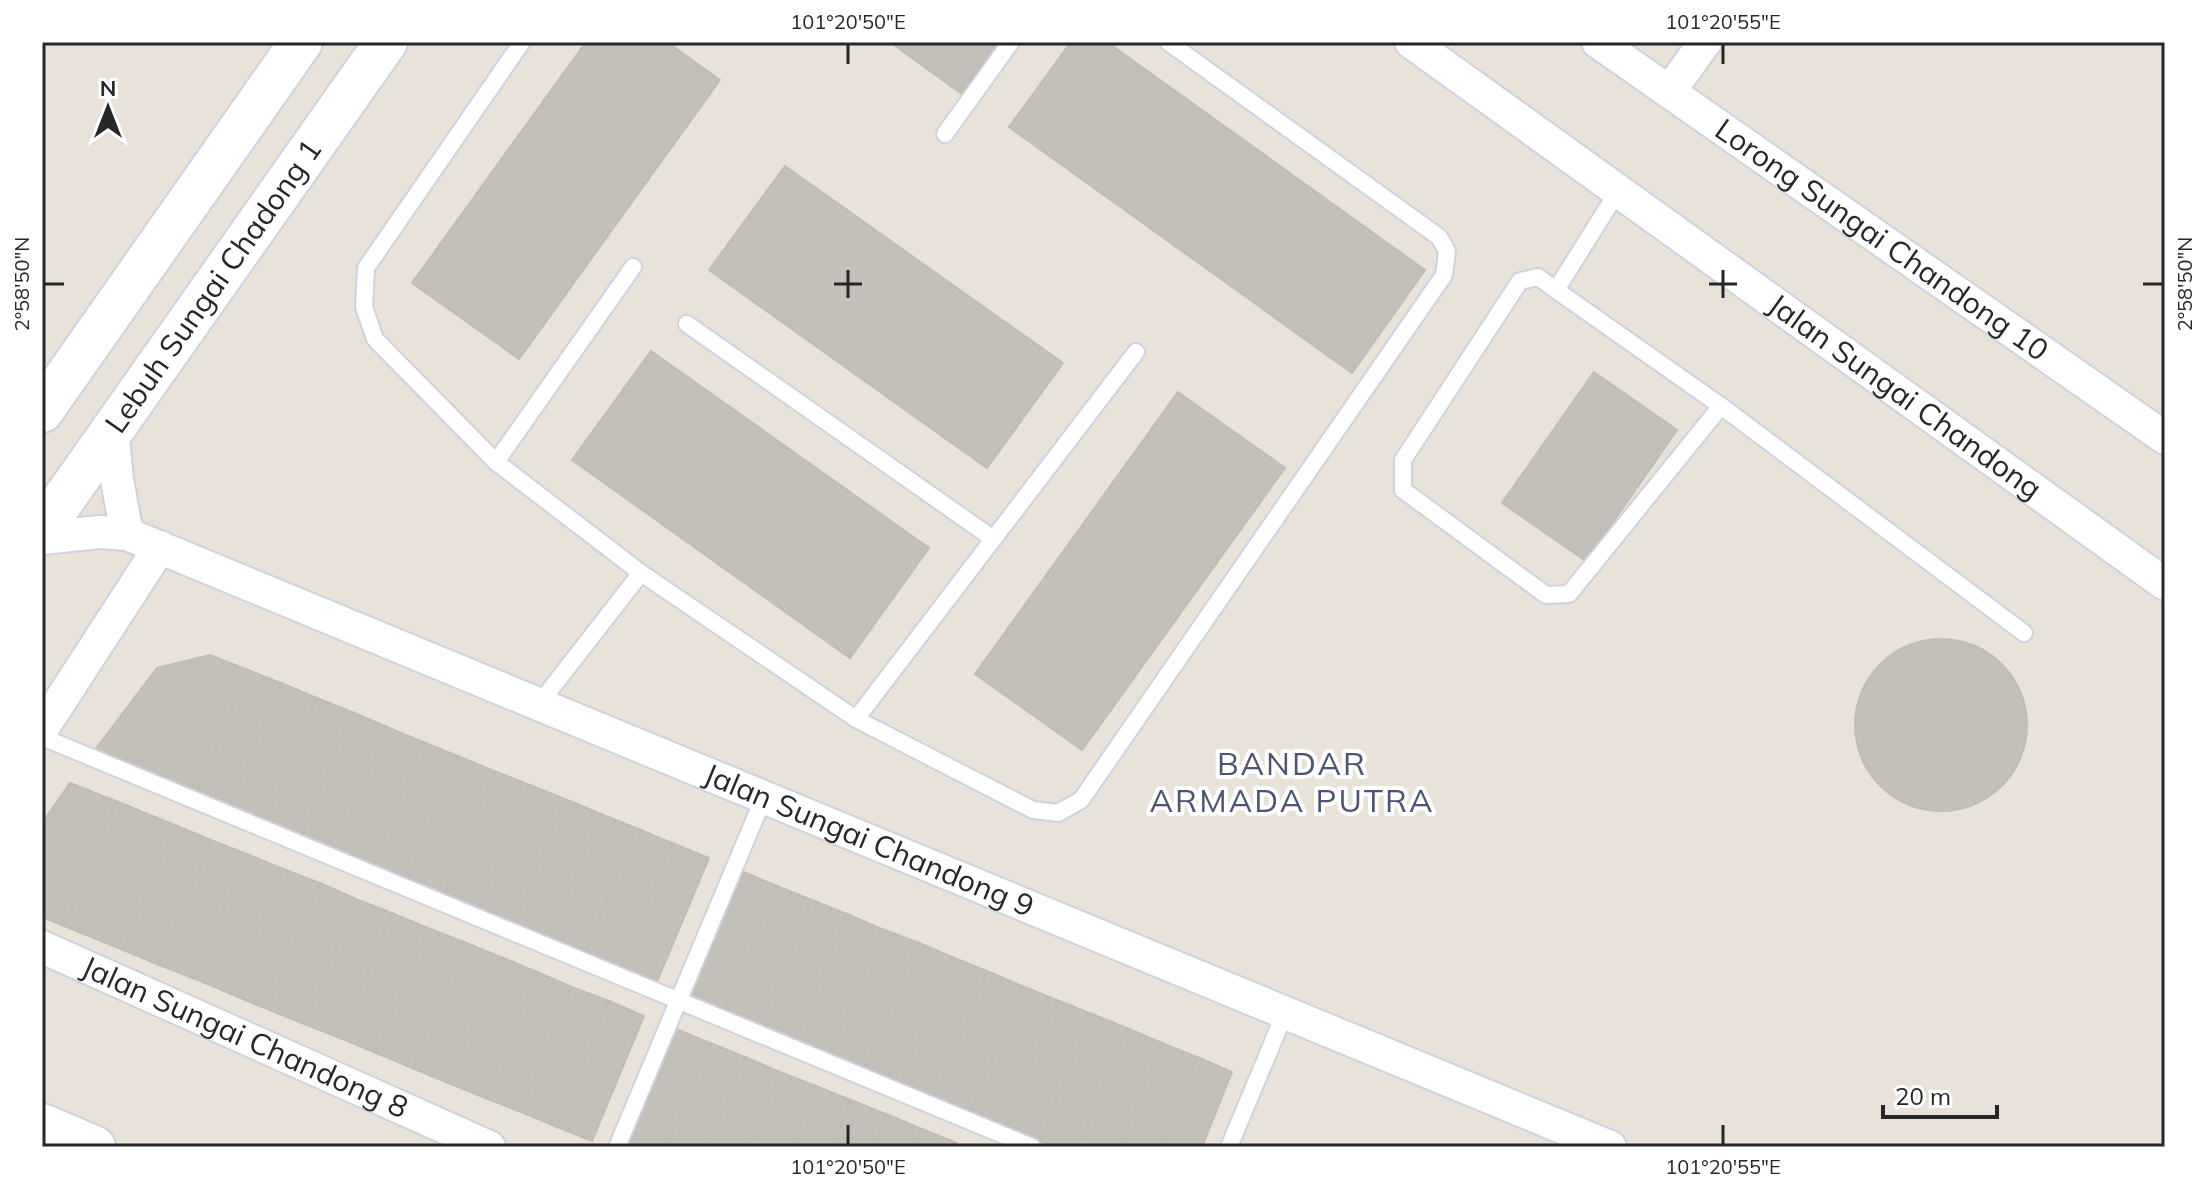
<svg xmlns="http://www.w3.org/2000/svg" width="2207" height="1189" font-family="Mulish,sans-serif">
	<style>
		.building { fill: #c3bfb9; stroke: #c2bdb4; stroke-width: 2 }
		.lines { fill: none; stroke-linecap: round; stroke-linejoin: round }
		.service-casing { stroke: #cfd2de; stroke-width: 20 }
		.minor-casing { stroke: #cfd2de; stroke-width: 36 }
		.tertiary-casing { stroke: #cfd2de; stroke-width: 46 }
		.service { stroke: #fff; stroke-width: 16 }
		.minor { stroke: #fff; stroke-width: 32 }
		.tertiary { stroke: #fff; stroke-width: 42 }
		.ticks { fill: none; stroke: #272727; stroke-width: 3 }
		.labels { text-anchor: middle; stroke-width: 8; stroke-linejoin: round; paint-order: stroke }
		.street-label { font-size: 30px; fill: #272727; stroke: #fff }
		.neighbourhood-label { font-size: 32px; letter-spacing: 2px; fill: #4d5371; stroke: #fff }
		.neatline { fill: none; stroke: #272727; stroke-width: 3 }
		.ticks-label { font-size: 20px; text-anchor: middle; fill: #272727 }
	</style>
	<rect width="100%" height="100%" fill="#e8e2d9"/>
	<g class="building">
		<polygon points="586,42 667,42 720,80 519,359 412,283"/>
		<polygon points="890,42 999,42 962,94"/>
		<polygon points="1071,42 1107,42 1425,270 1352,373 1009,127"/>
		<polygon points="785,166 1063,363 987,468 709,270"/>
		<polygon points="651,351 929,548 850,658 572,460"/>
		<polygon points="1594,372 1677,430 1586,561 1502,503"/>
		<polygon points="1178,392 1285,468 1082,750 975,674"/>
		<circle cx="1941" cy="725" r="86"/>
		<polygon points="210,655 248,670 196,797 94,751 157,668"/>
		<polygon points="248,670 281,683 228,810 196,797"/>
		<polygon points="281,683 317,698 264,825 228,810"/>
		<polygon points="317,698 352,712 300,839 264,825"/>
		<polygon points="352,712 387,727 335,853 300,839"/>
		<polygon points="387,727 423,742 371,868 335,853"/>
		<polygon points="423,742 458,756 406,883 371,868"/>
		<polygon points="458,756 494,771 442,897 406,883"/>
		<polygon points="494,771 530,785 477,912 442,897"/>
		<polygon points="70,783 116,801 64,926 42,917 42,823"/>
		<polygon points="530,785 565,799 513,926 477,912"/>
		<polygon points="565,799 601,814 548,941 513,926"/>
		<polygon points="116,801 175,825 123,950 64,926"/>
		<polygon points="601,814 636,828 584,955 548,941"/>
		<polygon points="175,825 211,840 159,965 123,950"/>
		<polygon points="636,828 672,843 620,969 584,955"/>
		<polygon points="211,840 247,854 195,979 159,965"/>
		<polygon points="672,843 709,858 656,984 620,969"/>
		<polygon points="247,854 283,869 231,994 195,979"/>
		<polygon points="283,869 320,883 267,1009 231,994"/>
		<polygon points="741,871 777,886 724,1012 688,998"/>
		<polygon points="320,883 356,899 304,1024 267,1009"/>
		<polygon points="777,886 812,900 760,1026 724,1012"/>
		<polygon points="356,899 392,913 340,1038 304,1024"/>
		<polygon points="812,900 847,914 795,1041 760,1026"/>
		<polygon points="392,913 428,928 376,1053 340,1038"/>
		<polygon points="847,914 882,929 830,1055 795,1041"/>
		<polygon points="428,928 464,942 412,1068 376,1053"/>
		<polygon points="882,929 917,942 865,1069 830,1055"/>
		<polygon points="464,942 501,957 448,1083 412,1068"/>
		<polygon points="917,942 952,957 900,1083 865,1069"/>
		<polygon points="501,957 537,972 485,1098 448,1083"/>
		<polygon points="952,957 987,971 935,1098 900,1083"/>
		<polygon points="987,971 1022,986 970,1112 935,1098"/>
		<polygon points="537,972 572,987 521,1112 485,1098"/>
		<polygon points="1022,986 1057,1000 1005,1127 970,1112"/>
		<polygon points="572,987 609,1001 557,1127 521,1112"/>
		<polygon points="1057,1000 1092,1014 1040,1141 1005,1127"/>
		<polygon points="609,1001 644,1016 592,1141 557,1127"/>
		<polygon points="1092,1014 1127,1028 1078,1147 1055,1147 1040,1141"/>
		<polygon points="1127,1028 1162,1043 1119,1147 1078,1147"/>
		<polygon points="676,1029 710,1043 667,1147 627,1147"/>
		<polygon points="710,1043 745,1057 708,1147 667,1147"/>
		<polygon points="1162,1043 1197,1057 1160,1147 1119,1147"/>
		<polygon points="745,1057 780,1072 749,1147 708,1147"/>
		<polygon points="1197,1057 1232,1072 1202,1147 1160,1147"/>
		<polygon points="780,1072 816,1086 791,1147 749,1147"/>
		<polygon points="816,1086 851,1100 832,1147 791,1147"/>
		<polygon points="851,1100 886,1114 873,1147 832,1147"/>
		<polygon points="886,1114 922,1129 914,1147 873,1147"/>
		<polygon points="922,1129 957,1143 955,1147 914,1147"/>
	</g>
	<g class="lines">
		<g class="service-casing">
			<g id="service">
				<polyline points="522,42 366,268 364,307 375,339 496,462 641,573 856,719 1033,810 1058,813 1081,800 1444,275 1447,251 1439,237 1168,42"/>
				<polyline points="945,134 1011,42"/>
				<polyline points="1618,191 1556,290 1538,277 1520,281 1403,460 1403,490 1546,595 1569,594 1721,406"/>
				<polyline points="1556,290 1721,406 2024,633"/>
				<polyline points="687,324 992,538"/>
				<polyline points="496,462 633,267"/>
				<polyline points="539,704 641,573"/>
				<polyline points="856,719 1136,352"/>
				<polyline points="42,737 1032,1147"/>
				<polyline points="617,1147 764,797"/>
				<polyline points="1229,1147 1285,1013"/>
			</g>
		</g>
		<g class="minor-casing">
			<g id="minor">
				<path id="s1" d="M1411,42L2165,584"/>
				<path id="s2" d="M1598,42L2165,438"/>
				<polyline points="1669,92 1705,42"/>
				<polyline points="112,427 117,480 127,534"/>
				<path id="s3" d="M42,538L100,532L127,534L1610,1147"/>
				<polyline points="42,729 160,547"/>
				<path id="s4" d="M42,947L489,1147"/>
			</g>
		</g>
		<g class="tertiary-casing">
			<g id="tertiary">
				<polyline points="42,411 301,42"/>
				<path id="s5" d="M42,530L386,42"/>
				<polyline points="42,1125 94,1147"/>
			</g>
		</g>
		<use href="#service" class="service"/>
		<use href="#minor" class="minor"/>
		<use href="#tertiary" class="tertiary"/>
	</g>
	<path class="ticks" d="M848,44V64M1723,44V64M848,270V298M1723,270V298M44,284H64M834,284H862M1709,284H1737M2143,284H2163M848,1125V1145M1723,1125V1145"/>
	<g class="labels">
		<g class="street-label">
			<text dy="10" stroke="none"><textPath href="#s2" startOffset="346">Lorong Sungai Chandong 10</textPath></text>
			<text dy="10" stroke="none"><textPath href="#s5" startOffset="298">Lebuh Sungai Chadong 1</textPath></text>
			<text dy="10" stroke="none"><textPath href="#s1" startOffset="608">Jalan Sungai Chandong</textPath></text>
			<text dy="10" stroke="none"><textPath href="#s3" startOffset="888">Jalan Sungai Chandong 9</textPath></text>
			<text dy="10" stroke="none"><textPath href="#s4" startOffset="222">Jalan Sungai Chandong 8</textPath></text>
		</g>
		<g class="neighbourhood-label">
			<text x="1292" y="775">BANDAR<tspan x="1292" dy="37">ARMADA PUTRA</tspan></text>
		</g>
	</g>
	<rect width="2207" height="1189" fill="none" stroke="#ffffff" stroke-width="88"/>
	<g transform="translate(108 108)" stroke="#ffffff" stroke-width="6" paint-order="stroke">
	<path d="M0-6L14 30L0 20L-14 30Z" fill="#272727"/>
	<text y="-12" font-size="22" font-weight="bold" text-anchor="middle" fill="#272727">N</text>
	</g>
	<path d="M1883 1105v12h114v-12" fill="none" stroke="#272727" stroke-width="4"/>
	<text x="1895" y="1105" font-size="24" fill="#272727" stroke="#ffffff" stroke-width="6" paint-order="stroke">20 m</text>
	<rect x="44" y="44" width="2119" height="1101" class="neatline"/>
	<g class="ticks-label">
		<text x="848" y="29">101°20'50"E</text>
		<text x="1723" y="29">101°20'55"E</text>
		<text transform="translate(22 284) rotate(-90)" y="7">2°58'50"N</text>
		<text transform="translate(2185 284) rotate(-90)" y="7">2°58'50"N</text>
		<text x="848" y="1174">101°20'50"E</text>
		<text x="1723" y="1174">101°20'55"E</text>
	</g>
</svg>
